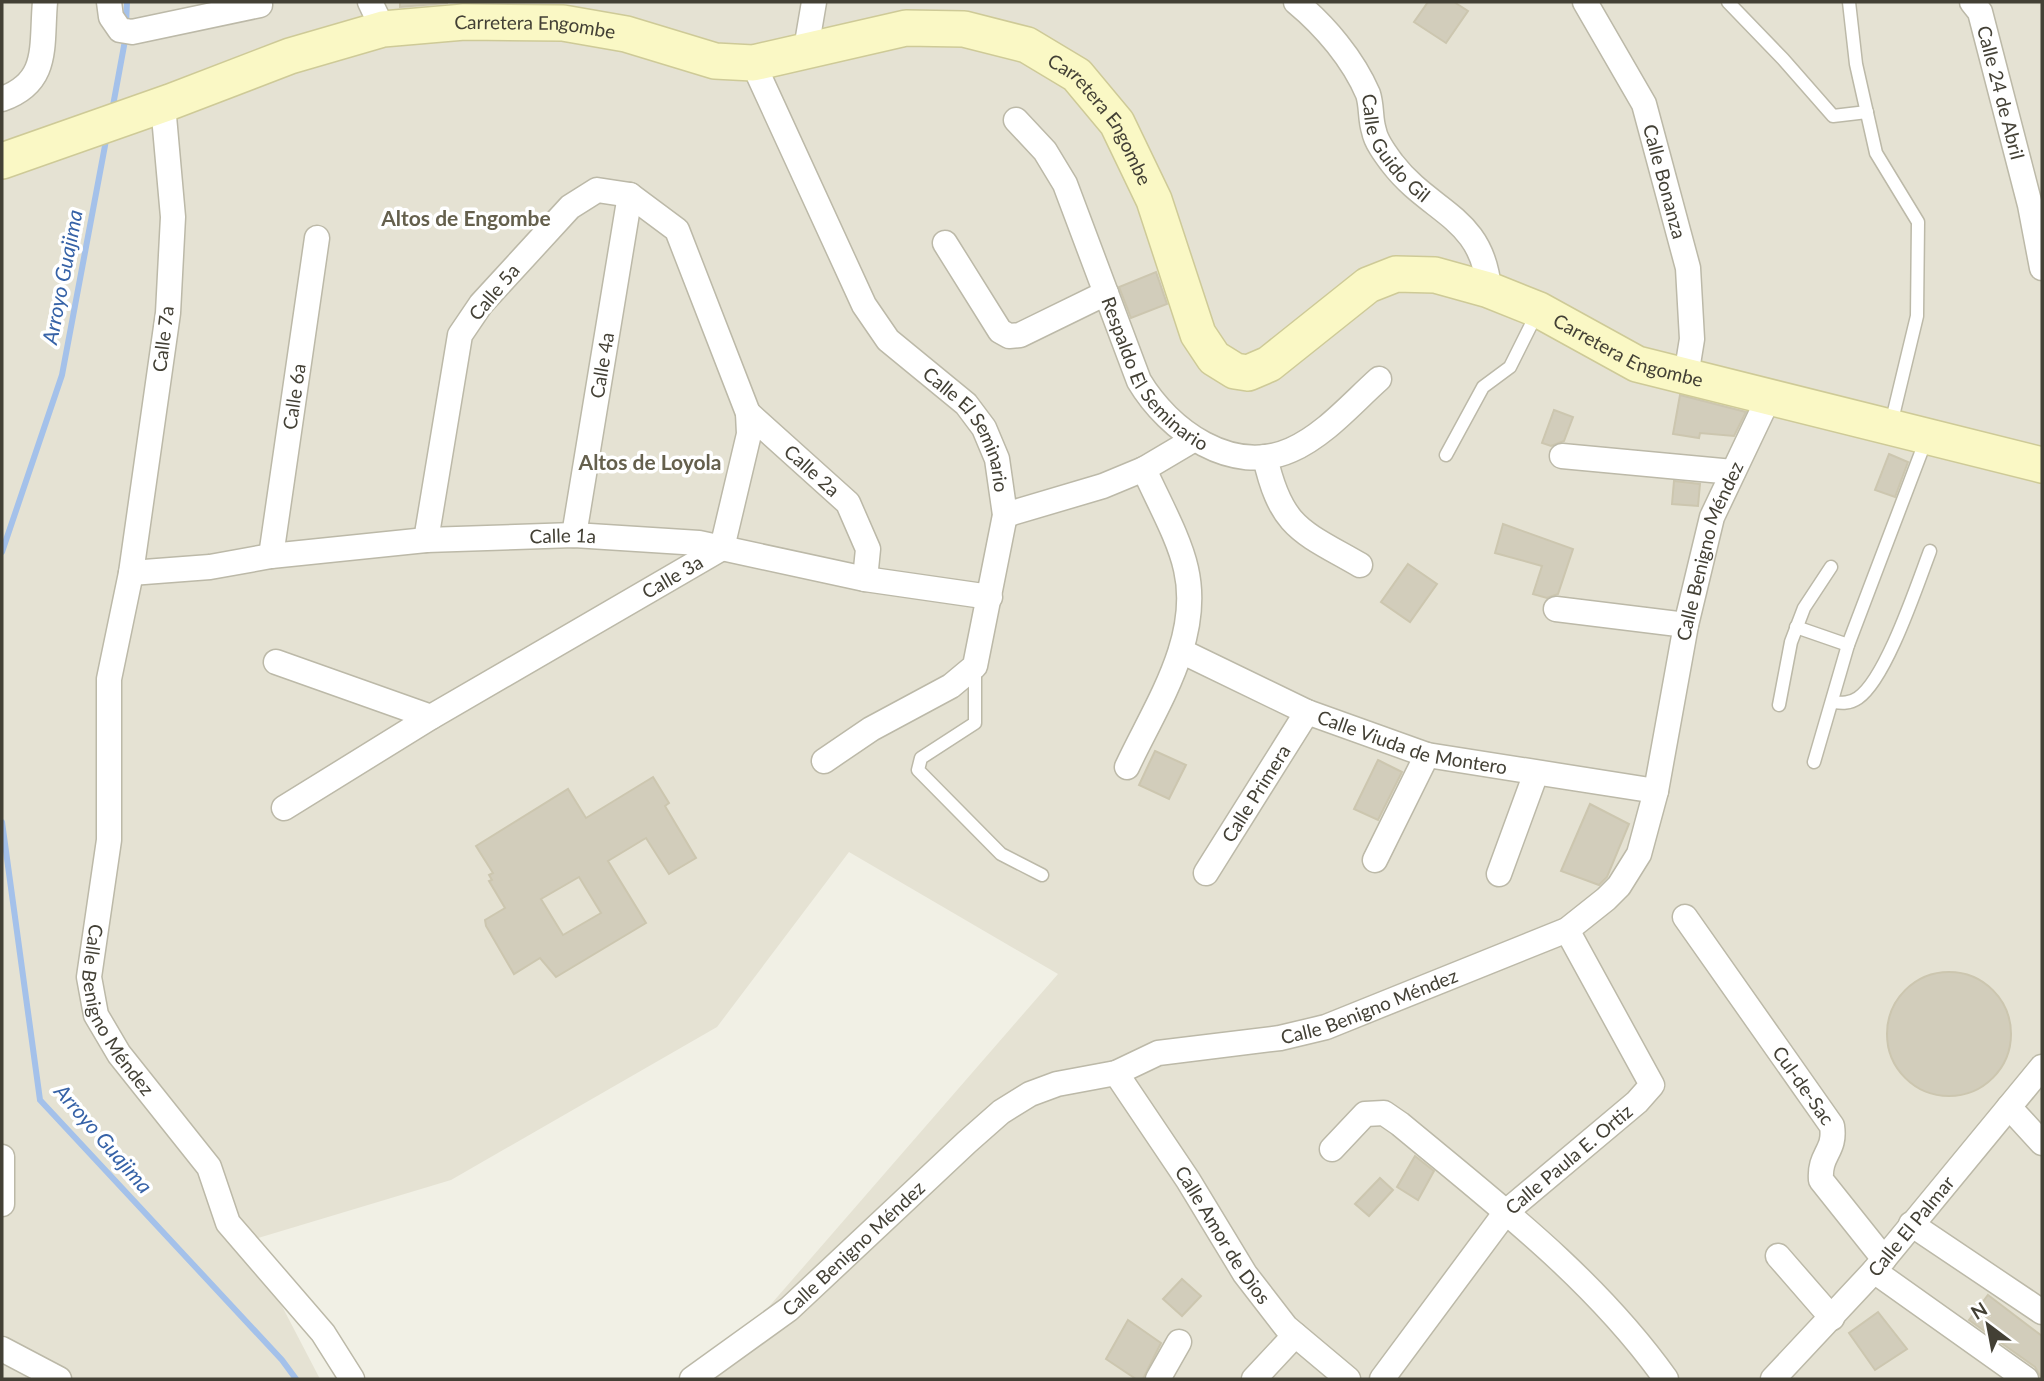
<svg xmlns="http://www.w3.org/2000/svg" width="2044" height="1381" font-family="Lato,sans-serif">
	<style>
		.residential { fill: #e5e2d3 }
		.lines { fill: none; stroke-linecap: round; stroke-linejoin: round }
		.stream { stroke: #a4c1ea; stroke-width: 6 }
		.building { fill: #d2cdbb; stroke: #ccc6af; stroke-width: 2; fill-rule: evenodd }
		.lane-casing { stroke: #bcb9a8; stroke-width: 15 }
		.street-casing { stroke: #bcb9a8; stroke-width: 27 }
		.secondary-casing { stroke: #ceca97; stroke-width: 38 }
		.lane { stroke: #fff; stroke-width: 12 }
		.street { stroke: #fff; stroke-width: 24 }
		.secondary { stroke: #faf8c5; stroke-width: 35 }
		.labels { text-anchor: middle; stroke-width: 7; stroke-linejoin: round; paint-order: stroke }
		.street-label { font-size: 19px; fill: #434035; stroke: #fff }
		.neighbourhood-label { font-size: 21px; font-weight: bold; fill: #65604d; stroke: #fff }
		.water-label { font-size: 21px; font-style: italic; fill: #3662a7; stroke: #fff }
	</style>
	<rect width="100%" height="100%" fill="#f1f0e5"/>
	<polygon class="residential" points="2,2 2042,2 2042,1379 706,1379 1058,974 849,852 717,1027 451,1180 248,1241 320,1379 2,1379"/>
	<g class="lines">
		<g class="stream">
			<polyline points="126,24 127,2"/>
			<polyline points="112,111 126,35"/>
			<polyline points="2,552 62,375 107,135"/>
			<polyline points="2,822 40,1100 282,1360 296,1379"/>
		</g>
	</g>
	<g class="building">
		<polygon points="400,2 447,2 447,3 400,7"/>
		<polygon points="1428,2 1454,2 1468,11 1446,43 1414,22"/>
		<polygon points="1156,272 1167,304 1131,318 1119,287"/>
		<polygon points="1680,395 1746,412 1734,436 1700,433 1699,438 1673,434"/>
		<polygon points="1554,410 1573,417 1564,441 1551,446 1542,443"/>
		<polygon points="1889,454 1908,462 1895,497 1875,490"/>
		<polygon points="1674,481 1700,484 1698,506 1672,504"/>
		<polygon points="1503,524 1573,549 1558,594 1547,598 1533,594 1542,566 1495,553"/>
		<polygon points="1408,564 1437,584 1410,622 1381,602"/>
		<polygon points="1155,751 1186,765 1169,799 1139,785"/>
		<polygon points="1378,760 1402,772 1378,820 1354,809"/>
		<path d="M653,777L669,803L665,806L696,858L669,874L646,838L608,861L646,923L556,977L540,958L514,974L486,926L485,920L505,908L489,881L492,880L489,875L493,873L476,846L568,789L586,818ZM579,877L601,913L563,935L541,899Z"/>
		<polygon points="1590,804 1629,824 1607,877 1599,885 1561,871"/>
		<circle cx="1949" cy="1034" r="62"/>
		<polygon points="1415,1156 1434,1171 1418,1200 1397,1187"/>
		<polygon points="1380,1178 1393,1190 1369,1216 1355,1204"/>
		<polygon points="1182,1279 1201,1296 1182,1316 1163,1299"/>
		<polygon points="1988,1295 2042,1336 2042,1379 2035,1367 1969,1320"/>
		<polygon points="1878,1312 1907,1349 1875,1370 1849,1333"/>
		<polygon points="1128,1320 1161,1343 1143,1379 1136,1379 1106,1359"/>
	</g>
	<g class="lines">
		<g class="lane-casing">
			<g id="lane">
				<polyline points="1728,2 1783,59 1833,116 1867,112"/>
				<polyline points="1849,2 1856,64 1876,153 1918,222 1917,316 1891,424"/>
				<polyline points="1446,455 1483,387 1510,367 1538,311"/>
				<polyline points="1796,627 1848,645"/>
				<polyline points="975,666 975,723 921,758 918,770 1001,854 1042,875"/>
				<path d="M1832,702C1842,703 1849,704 1858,698C1886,679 1917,585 1930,551"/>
				<polyline points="1779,705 1791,642 1804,608 1831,567"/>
				<polyline points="1814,762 1848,645 1927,437"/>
			</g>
		</g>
		<g class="street-casing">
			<g id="street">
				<polyline points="109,2 111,17 120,30 132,32 260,5"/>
				<polyline points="370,2 383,29"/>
				<path id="s1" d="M1296,2C1325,26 1353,59 1368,94C1372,106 1370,119 1374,131C1376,142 1386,155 1392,163C1431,214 1483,216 1489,290"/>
				<path id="s2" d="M1585,2L1644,104L1688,268L1692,339L1686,376"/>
				<path id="s3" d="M1972,2L1980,12L2030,205L2042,268"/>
				<polyline points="806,49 814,2"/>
				<path id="s4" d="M753,63L864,305L888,340L966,404L984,428L997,459L1005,515L975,666L951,686L871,729L824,761"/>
				<path d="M2,99C50,82 41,46 45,2"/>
				<path id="s5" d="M163,105L173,217L168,313L131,573L109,679V840L89,977L96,1015L119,1054L209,1167L228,1223L323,1333L352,1379"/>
				<path id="s6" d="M1016,120L1045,151L1065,184L1139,381C1169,431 1232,476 1291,450C1325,435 1352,403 1379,379"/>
				<polyline points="945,243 1000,331 1009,336 1020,335 1106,293"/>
				<path id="s7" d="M748,413L848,503L868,549L865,579"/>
				<polyline points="1562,456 1733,472"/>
				<path d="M1265,457C1281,528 1301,531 1360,565"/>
				<polyline points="1005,515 1103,486 1144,469 1193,440"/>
				<path id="s8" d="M574,535L630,195"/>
				<path id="s9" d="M271,556L317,238"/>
				<path id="s10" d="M131,573L210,567L271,556L426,540L574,535L699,543L865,579L990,597"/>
				<polyline points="1556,609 1686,625"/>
				<path id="s11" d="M1181,651L1307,712L1427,755L1656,791"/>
				<polyline points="276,662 431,717"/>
				<path d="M1127,767C1156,705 1202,639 1186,569C1179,537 1157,499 1144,469"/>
				<path id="s12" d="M284,808L431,717L722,548L749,434L748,413L677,230L630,195L597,190L570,207L481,304L460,335L426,540"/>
				<polyline points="1375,860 1427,755"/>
				<path id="s13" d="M1206,873L1307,712"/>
				<polyline points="1499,874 1536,773"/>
				<path id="s14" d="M1685,917L1832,1126C1836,1152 1819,1153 1821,1180L1884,1259"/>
				<path id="s15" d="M1116,1073L1188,1180L1245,1274L1286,1327L1348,1379"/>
				<polyline points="2009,1107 2042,1143"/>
				<path d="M1332,1149L1365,1114L1384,1113L1400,1124C1495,1203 1594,1278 1666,1379"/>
				<polyline points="2,1157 2,1204"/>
				<polyline points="1911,1224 2042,1312"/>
				<polyline points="1778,1256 1832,1318"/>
				<polyline points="1874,1271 2026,1379"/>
				<polyline points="2,1349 59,1379"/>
				<path id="s16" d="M692,1379L789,1309L967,1142L1001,1112L1030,1094L1057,1084L1116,1073L1158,1053L1280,1038L1326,1027L1567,930L1606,899L1619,886L1639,854L1656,791L1686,625L1712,517L1769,397"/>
				<polyline points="1158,1379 1179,1342"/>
				<polyline points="1254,1379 1295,1335"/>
				<path id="s17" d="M1382,1379L1506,1212L1637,1102L1652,1085L1567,930"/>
				<path id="s18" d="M1773,1379L1874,1271L2042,1067"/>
			</g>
		</g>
		<g class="secondary-casing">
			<g id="secondary">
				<path id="s19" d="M2,161L170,102L290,56L383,29L464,22L563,23L626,34L715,61L753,63L906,28L964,29L1027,45L1077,75L1117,123L1154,200L1198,334L1214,358L1235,371L1248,373L1269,364L1368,285L1396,274L1435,275L1489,290L1539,310L1637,364L2042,465"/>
			</g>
		</g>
		<use href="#lane" class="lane"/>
		<use href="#street" class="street"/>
		<use href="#secondary" class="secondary"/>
	</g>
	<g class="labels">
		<g class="street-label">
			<text dy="7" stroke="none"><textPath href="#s19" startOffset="556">Carretera Engombe</textPath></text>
			<text dy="7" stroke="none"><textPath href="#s3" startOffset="96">Calle 24 de Abril</textPath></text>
			<text dy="7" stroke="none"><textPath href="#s19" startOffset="1166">Carretera Engombe</textPath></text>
			<text dy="7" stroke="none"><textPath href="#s1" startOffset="180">Calle Guido Gil</textPath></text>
			<text dy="7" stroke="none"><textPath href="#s2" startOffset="198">Calle Bonanza</textPath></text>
			<text transform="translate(494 292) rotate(-50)" y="7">Calle 5a</text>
			<text transform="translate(163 339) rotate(-83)" y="7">Calle 7a</text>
			<text dy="7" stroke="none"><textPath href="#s19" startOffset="1900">Carretera Engombe</textPath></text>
			<text dy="7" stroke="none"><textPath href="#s8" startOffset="172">Calle 4a</textPath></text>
			<text dy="7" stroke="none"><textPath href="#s6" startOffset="294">Respaldo El Seminario</textPath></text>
			<text dy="7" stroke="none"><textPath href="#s9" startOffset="161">Calle 6a</textPath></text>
			<text dy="7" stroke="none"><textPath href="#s4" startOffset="432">Calle El Seminario</textPath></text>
			<text dy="7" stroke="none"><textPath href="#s7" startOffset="86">Calle 2a</textPath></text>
			<text dy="7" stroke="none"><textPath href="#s10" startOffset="434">Calle 1a</textPath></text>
			<text dy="7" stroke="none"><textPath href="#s16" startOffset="1426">Calle Benigno Méndez</textPath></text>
			<text dy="7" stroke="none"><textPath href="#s12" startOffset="452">Calle 3a</textPath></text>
			<text dy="7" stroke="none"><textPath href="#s11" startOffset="250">Calle Viuda de Montero</textPath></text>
			<text dy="7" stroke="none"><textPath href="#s13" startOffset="94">Calle Primera</textPath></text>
			<text dy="7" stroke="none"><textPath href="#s16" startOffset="796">Calle Benigno Méndez</textPath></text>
			<text dy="7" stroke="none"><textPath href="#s5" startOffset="919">Calle Benigno Méndez</textPath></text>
			<text dy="7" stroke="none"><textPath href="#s14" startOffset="206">Cul-de-Sac</textPath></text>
			<text dy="7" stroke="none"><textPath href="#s17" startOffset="290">Calle Paula E. Ortiz</textPath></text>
			<text dy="7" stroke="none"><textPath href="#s18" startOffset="206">Calle El Palmar</textPath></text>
			<text dy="7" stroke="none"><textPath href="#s15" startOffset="194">Calle Amor de Dios</textPath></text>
			<text dy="7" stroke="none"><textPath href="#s16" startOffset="208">Calle Benigno Méndez</textPath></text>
		</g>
		<g class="neighbourhood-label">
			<text x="466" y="226">Altos de Engombe</text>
			<text x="650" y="470">Altos de Loyola</text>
		</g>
		<g class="water-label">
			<text transform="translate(63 277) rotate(-79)" y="7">Arroyo Guajima</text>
			<text transform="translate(103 1139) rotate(49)" y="7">Arroyo Guajima</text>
		</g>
	</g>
	<rect width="2044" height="1381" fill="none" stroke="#434035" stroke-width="7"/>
	<g transform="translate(1988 1325) rotate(328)" stroke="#ffffff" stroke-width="5" paint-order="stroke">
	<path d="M0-5L12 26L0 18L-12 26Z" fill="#434035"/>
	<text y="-10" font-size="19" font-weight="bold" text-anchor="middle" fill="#434035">N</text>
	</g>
</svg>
